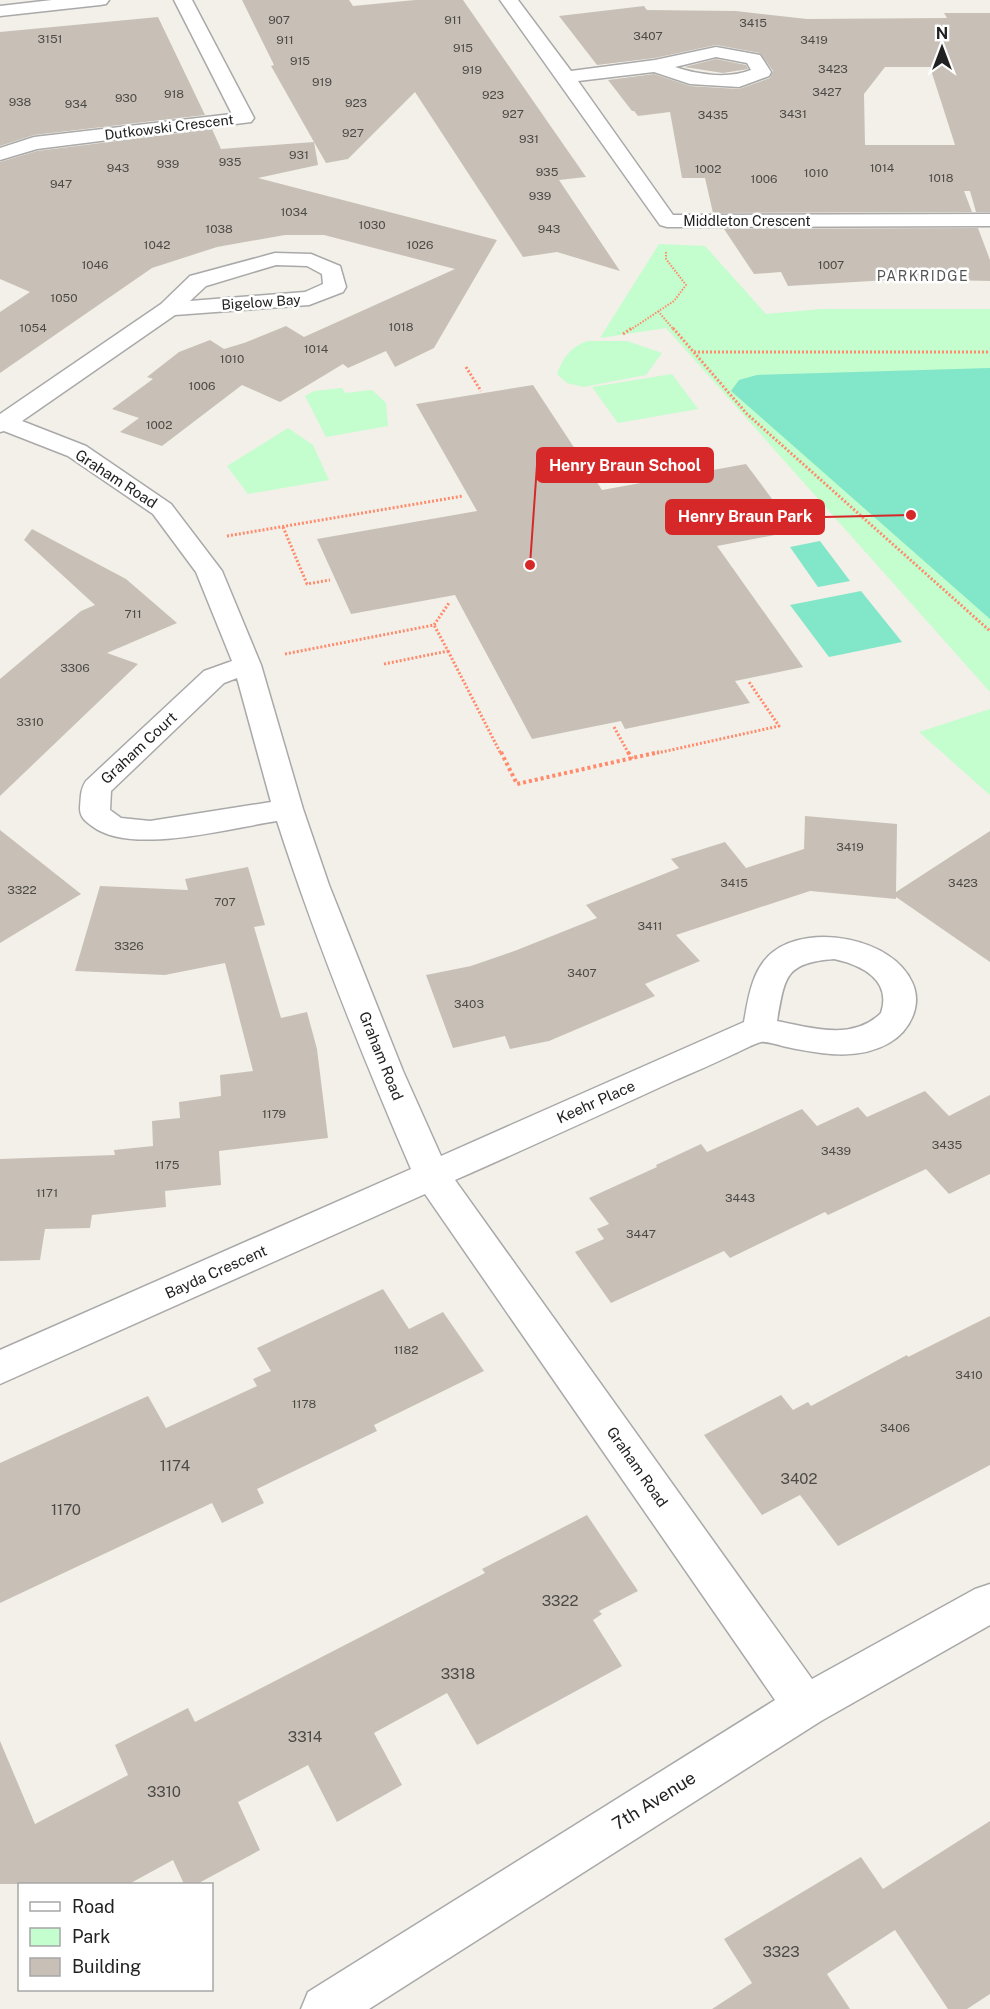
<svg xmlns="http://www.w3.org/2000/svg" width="990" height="2009" font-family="'Public Sans',sans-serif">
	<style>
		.park { fill: #c4fdce }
		.pitch { fill: #82e6c9 }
		.building { fill: #c8c0b7; fill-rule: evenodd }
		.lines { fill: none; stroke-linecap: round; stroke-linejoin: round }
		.minor-casing { stroke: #a9a9a9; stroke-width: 3 }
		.path-far2 { stroke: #ff8a6c; stroke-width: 2; stroke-dasharray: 1.5 1.5; stroke-linecap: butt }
		.path-far1 { stroke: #ff8a6c; stroke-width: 3; stroke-dasharray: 2 2; stroke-linecap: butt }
		.path { stroke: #ff8a6c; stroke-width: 4; stroke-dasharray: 3 3; stroke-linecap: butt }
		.minor { fill: #fff; fill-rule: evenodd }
		.labels { text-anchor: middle; stroke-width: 5; stroke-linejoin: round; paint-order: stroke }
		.number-label { font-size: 12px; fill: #4c4a47 }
		.far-street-label { font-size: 14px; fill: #222; stroke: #fff }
		.far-neighbourhood-label { font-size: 14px; letter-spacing: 1.5px; fill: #555; stroke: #fff }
		.street-label { font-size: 15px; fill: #222; stroke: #fff }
		.near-number-label { font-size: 15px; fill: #4c4a47 }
		.near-street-label { font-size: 18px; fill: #222; stroke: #fff }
		.leader { fill: none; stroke: #d62828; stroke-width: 2 }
		.callout-dot { fill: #d62828; stroke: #fff; stroke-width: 2 }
		.callout { fill: #d62828; stroke: #d62828; stroke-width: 2 }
		.callout-label { font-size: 16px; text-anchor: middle; font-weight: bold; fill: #fff }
	</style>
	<rect width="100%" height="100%" fill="#f2f0e8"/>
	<g class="park">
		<polygon points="659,244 705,246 766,314 821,309 990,309 990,692 666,328 600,338"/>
		<path d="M587,341H627L662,353L646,375L583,387L567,383L557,374C563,357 571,347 587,341Z"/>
		<polygon points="672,374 698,409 618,423 592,387"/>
		<polygon points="342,388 345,393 372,390 386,403 388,426 326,437 305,396 314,391"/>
		<polygon points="288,428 313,445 329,480 248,494 227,466"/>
		<polygon points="990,709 990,795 919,732"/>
	</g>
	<g class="pitch">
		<polygon points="990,368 990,619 731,391 739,380 757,375"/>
		<polygon points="820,541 850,581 818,587 790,547"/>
		<polygon points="861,591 902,642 829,657 790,605"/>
	</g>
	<g class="building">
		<polygon points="242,0 349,0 353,6 415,0 463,0 586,177 559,180 620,271 557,252 523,257 415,92 348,159 326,163 314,142 318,165 258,178 497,240 434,348 395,367 386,351 348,368 343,364 280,402 242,385 162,446 120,432 139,418 112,409 153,379 147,377 179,352 210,340 224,349 244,343 286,326 304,337 455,269 324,235 285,235 217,247 152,268 0,373 0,312 30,292 0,279 0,162 37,151 212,129 221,149 314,142 271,66 274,65"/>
		<path d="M644,6L647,10L736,11L807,19L947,18L944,13H990V212H976L970,191H964L972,212L713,213L705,178H682L670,112L638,116L634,111H632L608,80L654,74L690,86L739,89L770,78L773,71L760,53L716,45L655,58L597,65L559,16ZM885,67H930L955,145H865L864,94Z"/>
		<polygon points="158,17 205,115 34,135 0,146 0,32"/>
		<polygon points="716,59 746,65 748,69 723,73 684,67"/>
		<polygon points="978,228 990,260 990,281 905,279 788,286 781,272 754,274 724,229"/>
		<polygon points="533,385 602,490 746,464 796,531 717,546 803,667 735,681 750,703 625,729 621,721 532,739 455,595 351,614 317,539 477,511 416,404"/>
		<polygon points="32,529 126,579 177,623 107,653 138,664 0,796 0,679 81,611 95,605 24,540"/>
		<polygon points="805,816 897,824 896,892 990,831 990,962 896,897 896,899 810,891 676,935 700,961 645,984 655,996 549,1041 510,1049 505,1036 453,1048 426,975 471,966 517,950 597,918 586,905 679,868 671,859 725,842 746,868 804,849"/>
		<polygon points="0,830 81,894 0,943"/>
		<polygon points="248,867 265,925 254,927 281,1018 307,1012 317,1049 328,1138 219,1151 221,1185 165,1191 166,1207 92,1215 90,1228 45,1229 40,1260 0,1261 0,1159 115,1155 114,1150 153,1146 152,1121 180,1118 179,1102 221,1096 220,1075 253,1071 225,963 165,975 75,971 100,886 188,890 185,879"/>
		<polygon points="925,1091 949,1116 990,1095 990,1174 949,1194 926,1169 828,1215 825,1212 730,1258 724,1251 611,1303 575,1252 604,1239 597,1229 609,1224 589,1198 657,1167 656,1165 701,1144 707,1152 802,1109 817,1126 858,1107 867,1117"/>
		<polygon points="383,1289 409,1329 443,1312 484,1371 374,1425 377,1431 257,1489 264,1503 222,1523 212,1503 0,1603 0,1463 148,1396 166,1428 257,1386 253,1379 271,1371 257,1348"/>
		<polygon points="990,1316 990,1465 838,1546 800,1495 762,1515 704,1435 781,1395 793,1410 808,1402 811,1406 907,1355 908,1357"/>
		<polygon points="587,1515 638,1591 599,1611 602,1614 593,1620 622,1666 477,1745 447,1693 374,1733 402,1785 337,1822 308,1765 238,1802 260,1850 197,1884 184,1884 173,1860 129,1884 0,1884 0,1741 35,1824 128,1775 115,1745 188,1708 195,1722 485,1573 482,1569"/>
		<polygon points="990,1821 990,1994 967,2009 948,2009 895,1930 827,1974 850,2009 712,2009 752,1983 724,1939 861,1857 883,1889"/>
	</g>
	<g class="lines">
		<g class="minor-casing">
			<g id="minor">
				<polygon points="52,0 109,0 106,4 100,5 0,16 0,6"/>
				<polygon points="174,0 192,0 254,118 251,122 37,149 0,160 0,148 34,137 232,114"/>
				<path d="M500,0H518L571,71L655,60L716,47L760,55L771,72L769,76L739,87L690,84L654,72L578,81L673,215L990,214V226L667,227L660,225ZM716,57L747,63L751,70C728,79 699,75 675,67Z"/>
				<path d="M275,253L311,254L340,266L346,287L343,292L309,305L175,315L22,421L86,446L171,504L222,571L261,665L303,809L329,885L403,1071L441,1156L744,1022C748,999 752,968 773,952C810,923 892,938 912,982C923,1005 910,1031 889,1043C858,1061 820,1054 787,1047C780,1046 768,1041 761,1042C753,1044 743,1050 736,1053C717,1062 697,1071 678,1079C604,1113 530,1147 455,1180L812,1679L975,1589L990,1584V1625L821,1721L369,2009H301L308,1992L775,1700L425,1194L0,1384V1350L411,1169C362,1055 315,939 277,821C230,828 130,856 92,826C85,821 80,817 80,808C81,798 80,790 86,781L204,671L232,661L196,572L153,514L68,456L4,431L0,432V414L161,304L190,276ZM276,265L307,266L322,274L323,284L305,292L190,301L206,286ZM237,678L271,802L150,821L121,818L110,810L111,791L224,683ZM834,959C862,965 892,980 881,1013C853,1041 812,1028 777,1021C785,976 785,963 834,959Z"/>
			</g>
		</g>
		<g class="path-far2">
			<polyline points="658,311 674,330"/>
			<polyline points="630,330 674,301 686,285 666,259 666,252"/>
		</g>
		<g class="path-far1">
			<polyline points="673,328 747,414 990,631"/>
			<polyline points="623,334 632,328"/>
			<polyline points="694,352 990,352"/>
			<polyline points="466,367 481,391"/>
			<polyline points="283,527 307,584 330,580"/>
			<polyline points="227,536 463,496"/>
			<polyline points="448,651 501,754"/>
			<polyline points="285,654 434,625 449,603"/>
			<polyline points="384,664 448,651 434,625"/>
			<polyline points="614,727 629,754"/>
			<polyline points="653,754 779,726 749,682"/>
		</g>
		<g class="path">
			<polyline points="501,752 517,784 659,752"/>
			<polyline points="628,752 632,759"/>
		</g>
		<use href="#minor" class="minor"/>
	</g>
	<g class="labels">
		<g class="number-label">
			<text x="279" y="24">907</text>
			<text x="453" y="24">911</text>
			<text x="753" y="27">3415</text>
			<text x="648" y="40">3407</text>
			<text x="50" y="43">3151</text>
			<text x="285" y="44">911</text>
			<text x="814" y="44">3419</text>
			<text x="463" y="52">915</text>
			<text x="300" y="65">915</text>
			<text x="833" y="73">3423</text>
			<text x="472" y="74">919</text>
			<text x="322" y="86">919</text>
			<text x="827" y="96">3427</text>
			<text x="174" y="98">918</text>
			<text x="493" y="99">923</text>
			<text x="126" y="102">930</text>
			<text x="20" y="106">938</text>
			<text x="356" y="107">923</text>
			<text x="76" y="108">934</text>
			<text x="513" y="118">927</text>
			<text x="793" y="118">3431</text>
			<text x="713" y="119">3435</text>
			<text x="353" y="137">927</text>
			<text x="529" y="143">931</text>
			<text x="299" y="159">931</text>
			<text x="230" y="166">935</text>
			<text x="168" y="168">939</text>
			<text x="118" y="172">943</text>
			<text x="882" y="172">1014</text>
			<text x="708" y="173">1002</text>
			<text x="547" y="176">935</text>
			<text x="816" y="177">1010</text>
			<text x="941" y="182">1018</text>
			<text x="764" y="183">1006</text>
			<text x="61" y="188">947</text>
			<text x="540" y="200">939</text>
			<text x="294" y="216">1034</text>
			<text x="372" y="229">1030</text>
			<text x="219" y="233">1038</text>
			<text x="549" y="233">943</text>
			<text x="157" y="249">1042</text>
			<text x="420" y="249">1026</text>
			<text x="95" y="269">1046</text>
			<text x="831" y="269">1007</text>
			<text x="64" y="302">1050</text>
			<text x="401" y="331">1018</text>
			<text x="33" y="332">1054</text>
			<text x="316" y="353">1014</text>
			<text x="232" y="363">1010</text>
			<text x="202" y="390">1006</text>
			<text x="159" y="429">1002</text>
			<text x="133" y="618">711</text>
			<text x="75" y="672">3306</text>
			<text x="30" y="726">3310</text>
			<text x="850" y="851">3419</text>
			<text x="734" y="887">3415</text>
			<text x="963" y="887">3423</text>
			<text x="22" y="894">3322</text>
			<text x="225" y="906">707</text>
			<text x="650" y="930">3411</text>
			<text x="129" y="950">3326</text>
			<text x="582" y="977">3407</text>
			<text x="469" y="1008">3403</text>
			<text x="274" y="1118">1179</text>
			<text x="947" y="1149">3435</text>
			<text x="836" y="1155">3439</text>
			<text x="167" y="1169">1175</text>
			<text x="47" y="1197">1171</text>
			<text x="740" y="1202">3443</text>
			<text x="641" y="1238">3447</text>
			<text x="406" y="1354">1182</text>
			<text x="969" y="1379">3410</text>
			<text x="304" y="1408">1178</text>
			<text x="895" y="1432">3406</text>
		</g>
		<g class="far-street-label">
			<text transform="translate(169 127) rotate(-7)" y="5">Dutkowski Crescent</text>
			<text x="747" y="226">Middleton Crescent</text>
			<text transform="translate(261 302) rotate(-4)" y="5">Bigelow Bay</text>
		</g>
		<g class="far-neighbourhood-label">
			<text x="923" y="281">PARKRIDGE</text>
		</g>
		<g class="street-label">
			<text transform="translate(116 479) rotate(33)" y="5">Graham Road</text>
			<text transform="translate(139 748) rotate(-43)" y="5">Graham Court</text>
			<text transform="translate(381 1056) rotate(68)" y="5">Graham Road</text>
			<text transform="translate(596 1102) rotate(-24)" y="5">Keehr Place</text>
			<text transform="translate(216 1272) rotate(-24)" y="5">Bayda Crescent</text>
			<text transform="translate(637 1467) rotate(55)" y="5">Graham Road</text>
		</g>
		<g class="near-number-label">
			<text x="175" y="1471">1174</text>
			<text x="799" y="1484">3402</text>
			<text x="66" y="1515">1170</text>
			<text x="560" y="1606">3322</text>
			<text x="458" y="1679">3318</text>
			<text x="305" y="1742">3314</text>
			<text x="164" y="1797">3310</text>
			<text x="781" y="1957">3323</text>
		</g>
		<g class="near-street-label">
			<text transform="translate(654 1801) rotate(-32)" y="6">7th Avenue</text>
		</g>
	</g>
	<path class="leader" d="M530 565L537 465M911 515L824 517"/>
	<g class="callout-dot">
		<circle cx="530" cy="565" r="6"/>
		<circle cx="911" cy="515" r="6"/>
	</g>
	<g class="callout">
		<rect x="537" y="448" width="176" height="34" rx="6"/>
		<rect x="666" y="500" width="158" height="34" rx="6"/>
	</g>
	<g class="callout-label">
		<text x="625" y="471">Henry Braun School</text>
		<text x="745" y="522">Henry Braun Park</text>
	</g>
	<rect x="18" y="1883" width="195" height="108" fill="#ffffff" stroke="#a7a7a7" stroke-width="1.5"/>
	<rect x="30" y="1902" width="30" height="9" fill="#ffffff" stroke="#a7a7a7" stroke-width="1.5"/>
	<text x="72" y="1913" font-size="18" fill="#222222">Road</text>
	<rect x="30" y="1928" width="30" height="18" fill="#c4fdce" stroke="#a7a7a7" stroke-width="1.5"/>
	<text x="72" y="1943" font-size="18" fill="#222222">Park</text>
	<rect x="30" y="1958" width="30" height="18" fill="#c8c0b7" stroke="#a7a7a7" stroke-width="1.5"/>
	<text x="72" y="1973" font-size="18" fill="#222222">Building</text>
	<g transform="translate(942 48)" stroke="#ffffff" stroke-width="4.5" paint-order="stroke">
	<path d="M0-4.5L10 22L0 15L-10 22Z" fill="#222222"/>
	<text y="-9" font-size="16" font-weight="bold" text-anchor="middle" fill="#222222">N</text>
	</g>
</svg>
